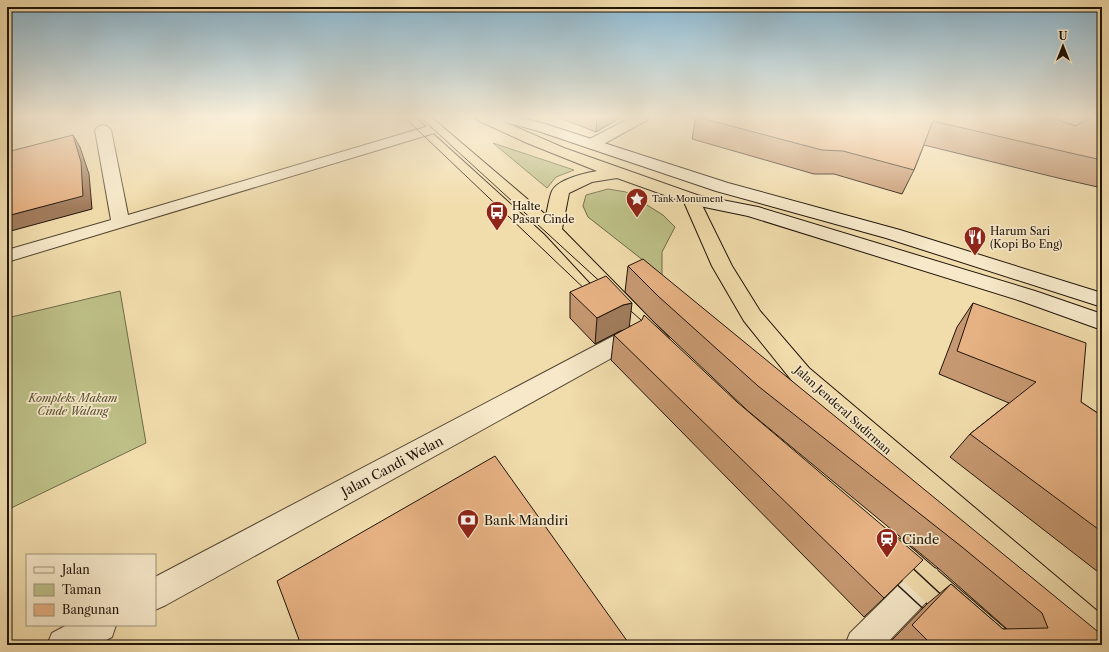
<svg xmlns="http://www.w3.org/2000/svg" width="1109" height="652" font-family="'Libre Caslon Text',serif">
	<style>
		.green { fill: #bdbf87; stroke: #6e6a48 }
		.lines { fill: none; stroke-linecap: round; stroke-linejoin: round }
		.street-casing { stroke: #544632; stroke-width: 2 }
		.secondary-casing { stroke: #201409; stroke-width: 2 }
		.highway-casing { stroke: #201409; stroke-width: 2 }
		.street { fill: #f6e8c9; fill-rule: evenodd }
		.secondary { fill: #f6e8c9; fill-rule: evenodd }
		.highway { fill: #f1dcac; fill-rule: evenodd }
		.tram-far1 { stroke: #201409; stroke-width: 1 }
		.tram { stroke: #201409; stroke-width: 1.5 }
		.wall { fill: #c69871; stroke: #201409 }
		.shaded-wall { fill: #a17c5c; stroke: #201409 }
		.building { fill: #e6b183; stroke: #201409 }
		.labels { text-anchor: middle; stroke-width: 3.5; stroke-linejoin: round; paint-order: stroke }
		.far-poi-label { font-size: 9px; fill: #201409; stroke: #f6e8c9; text-anchor: start }
		.poi-label { font-size: 11px; fill: #201409; stroke: #f6e8c9; text-anchor: start }
		.park-label { font-size: 11px; font-style: italic; fill: #575035; stroke: #f6e8c9 }
		.street-label { font-size: 11px; fill: #201409; stroke: #f6e8c9 }
		.near-street-label { font-size: 13px; fill: #201409; stroke: #f6e8c9 }
		.near-poi-label { font-size: 13px; fill: #201409; stroke: #f6e8c9; text-anchor: start }
	</style>
	<rect width="100%" height="100%" fill="#f1dcac"/>
	<filter id="stains"><feTurbulence type="fractalNoise" baseFrequency=".005" numOctaves="4"/><feColorMatrix values="0 0 0 0 .2 0 0 0 0 .09 0 0 0 0 .02 0 0 0 .5 -.17"/></filter>
	<radialGradient id="worn" r=".72"><stop offset=".6" stop-color="#630" stop-opacity="0"/><stop offset="1" stop-color="#630" stop-opacity=".3"/></radialGradient>
	<g class="green">
		<polygon points="493,143 574,170 556,177 547,188"/>
		<polygon points="608,189 626,192 663,215 675,227 662,252 662,275 588,217 583,206 586,195"/>
		<polygon points="120,291 146,443 7,510 7,318"/>
	</g>
	<g class="lines">
		<g class="street-casing">
			<g id="street">
				<polygon points="496,117 511,117 509,120 504,121 498,120"/>
				<polygon points="632,117 649,117 647,120 598,147 592,149 586,147 584,144 586,141"/>
				<polygon points="436,124 441,125 443,128 441,131 7,262 7,250 111,220 95,130 98,127 103,125 108,127 111,130 128,215"/>
				<polygon points="629,330 637,332 640,338 637,344 166,605 155,610 155,577 621,332"/>
				<polygon points="926,565 937,569 941,580 937,591 885,645 845,645 850,633 915,569"/>
				<polygon points="67,625 116,625 112,637 97,645 47,645 52,633"/>
			</g>
		</g>
		<g class="secondary-casing">
			<g id="secondary">
				<polygon points="495,117 518,117 545,124 728,183 900,230 1102,293 1102,307 886,238 716,191 535,130 497,120"/>
				<polygon points="691,194 758,207 1035,291 1102,314 1102,330 1021,301 748,216 685,203 682,199 685,195"/>
			</g>
		</g>
		<g class="highway-casing">
			<g id="highway">
				<path d="M416,117H431L546,215C548,208 549,198 552,191C558,179 586,173 597,171L527,143L477,120L475,117H493L564,148L697,195L732,266L760,311L809,368L1102,615V645H1087L793,382L744,321L712,266L684,202L617,178L592,182L569,193L562,229L668,337L671,343L668,349L660,351L652,349L545,234Z"/>
				<polygon points="891,535 902,540 1010,633 1015,645 973,645 880,560 876,550 880,540"/>
			</g>
		</g>
		<use href="#street" class="street"/>
		<use href="#secondary" class="secondary"/>
		<use href="#highway" class="highway"/>
		<g class="tram-far1">
			<polyline points="404,117 591,295"/>
			<polyline points="420,117 606,287"/>
			<polyline points="623,304 650,328"/>
		</g>
		<g class="tram">
			<polyline points="905,561 948,601"/>
			<polyline points="890,578 931,616"/>
		</g>
	</g>
	<g class="wall">
		<polygon points="557,117 622,117 596,132"/>
		<polygon points="696,117 1050,117 1075,126 1102,117 1102,188 1058,178 924,145 914,170 902,194 834,174 814,174 692,139"/>
		<polygon points="628,266 1102,645 891,645 889,643 927,604 951,584 1003,629 1007,629 938,568 748,411 654,322 625,292"/>
		<polygon points="570,292 629,326 884,598 864,617 611,360 614,335 620,331 595,344 570,318"/>
		<polygon points="973,303 1081,402 1102,416 1102,575 950,457 970,434 1009,403 939,374 957,327"/>
	</g>
	<g class="shaded-wall">
		<polygon points="597,117 622,117 596,132"/>
		<polygon points="73,135 80,147 89,174 92,209 7,232 7,216"/>
		<polygon points="632,303 629,329 620,331 595,344 597,318 623,305"/>
	</g>
	<g class="building">
		<polygon points="697,117 1050,117 1075,126 1093,117 1102,117 1102,160 1075,154 933,121 914,170 843,151 822,150"/>
		<polygon points="73,135 81,162 83,196 7,216 7,152"/>
		<polygon points="643,259 1102,635 1102,645 932,645 912,625 951,584 1003,629 1048,628 1042,613 962,547 758,386 658,296 628,266"/>
		<polygon points="606,276 632,303 623,305 597,318 570,292"/>
		<polygon points="973,303 1086,343 1081,402 1102,416 1102,532 970,434 1036,382 957,351"/>
		<polygon points="644,315 737,402 923,560 884,598 614,335 642,320"/>
		<polygon points="495,456 630,645 301,645 277,581"/>
	</g>
	<linearGradient id="sky" x2="0" y2="1"><stop stop-color="#89b7d1"/><stop offset="0.56" stop-color="#f9efda"/><stop offset="1" stop-color="#f9efda" stop-opacity="0"/></linearGradient>
	<rect width="1109" height="208" fill="url(#sky)"/>
	<defs>
		<g id="sight-pin" transform="scale(1.15)"><path d="M0 17L-7.5 6A9.5 9.5 0 1 1 7.5 6Z" fill="#8f2418" stroke="#f6e8c9"/><path d="M0-6L1.8-2.2L6-1.7L2.9 1.2L3.7 5.4L0 3.3L-3.7 5.4L-2.9 1.2L-6-1.7L-1.8-2.2Z" fill="#fff"/></g>
		<g id="bus-pin" transform="scale(1.15)"><path d="M0 17L-7.5 6A9.5 9.5 0 1 1 7.5 6Z" fill="#8f2418" stroke="#f6e8c9"/><path d="M-5-6H5V4H4V6H2V4H-2V6H-4V4H-5ZM-3.5-4V0h7V-4ZM-3.5 1.2v1.5H-2V1.2ZM2 1.2v1.5H3.5V1.2Z" fill="#fff"/></g>
		<g id="restaurant-pin" transform="scale(1.15)"><path d="M0 17L-7.5 6A9.5 9.5 0 1 1 7.5 6Z" fill="#8f2418" stroke="#f6e8c9"/><path d="M-5-6h1v4h1v-4h1v4h1v-4h1v5L-1.5 .5V6h-2V.5L-5-1ZM5-6V6H3V1.5H1.5Q1.5-4 5-6Z" fill="#fff"/></g>
		<g id="bank-pin" transform="scale(1.15)"><path d="M0 17L-7.5 6A9.5 9.5 0 1 1 7.5 6Z" fill="#8f2418" stroke="#f6e8c9"/><path d="M-6-4H6V4H-6ZM0-2.3a2.3 2.3 0 1 0 0 4.6a2.3 2.3 0 1 0 0-4.6Z" fill="#fff"/></g>
		<g id="station-pin" transform="scale(1.15)"><path d="M0 17L-7.5 6A9.5 9.5 0 1 1 7.5 6Z" fill="#8f2418" stroke="#f6e8c9"/><path d="M-3-6H3Q5-6 5-4V2Q5 4 3 4L4.5 6H3L1.5 4h-3L-3 6H-4.5L-3 4Q-5 4-5 2V-4Q-5-6-3-6ZM-3.5-4v3h7v-3ZM-3.5 1v1.5H-2V1ZM2 1v1.5H3.5V1Z" fill="#fff"/></g>
	</defs>
	<g fill-rule="evenodd">
		<use href="#sight-pin" x="637" y="199"/>
		<use href="#bus-pin" x="497" y="212"/>
		<use href="#restaurant-pin" x="975" y="237"/>
		<use href="#bank-pin" x="468" y="520"/>
		<use href="#station-pin" x="887" y="539"/>
	</g>
	<g class="labels">
		<g class="far-poi-label">
			<text x="652" y="202">Tank Monument</text>
		</g>
		<g class="poi-label">
			<text x="512" y="210">Halte<tspan x="512" dy="13">Pasar Cinde</tspan></text>
			<text x="990" y="235">Harum Sari<tspan x="990" dy="13">(Kopi Bo Eng)</tspan></text>
		</g>
		<g class="park-label">
			<text x="73" y="402">Kompleks Makam<tspan x="73" dy="13">Cinde Walang</tspan></text>
		</g>
		<g class="street-label">
			<text transform="translate(843 410) rotate(42)" y="4">Jalan Jenderal Sudirman</text>
		</g>
		<g class="near-street-label">
			<text transform="translate(392 466) rotate(-28)" y="5">Jalan Candi Welan</text>
		</g>
		<g class="near-poi-label">
			<text x="484" y="525">Bank Mandiri</text>
			<text x="902" y="544">Cinde</text>
		</g>
	</g>
	<rect width="1109" height="652" fill="none" stroke="#f1dcac" stroke-width="24"/>
	<rect x="8" y="8" width="1093" height="636" fill="none" stroke="#201409" stroke-width="2"/>
	<rect x="12" y="12" width="1085" height="628" fill="none" stroke="#201409"/>
	<rect x="26" y="554" width="130" height="72" fill="#f6e8c9" stroke="#a0937c"/>
	<rect x="34" y="567" width="20" height="6" fill="#f6e8c9" stroke="#a0937c"/>
	<text x="62" y="574" font-size="12" fill="#201409">Jalan</text>
	<rect x="34" y="584" width="20" height="12" fill="#bdbf87" stroke="#a0937c"/>
	<text x="62" y="594" font-size="12" fill="#201409">Taman</text>
	<rect x="34" y="604" width="20" height="12" fill="#e6b183" stroke="#a0937c"/>
	<text x="62" y="614" font-size="12" fill="#201409">Bangunan</text>
	<g transform="translate(1063 46)" stroke="#f6e8c9" stroke-width="3" paint-order="stroke">
	<path d="M0-3L7 15L0 10L-7 15Z" fill="#201409"/>
	<text y="-6" font-size="11" font-weight="bold" text-anchor="middle" fill="#201409">U</text>
	</g>
	<rect width="100%" height="100%" filter="url(#stains)"/>
	<rect width="100%" height="100%" fill="url(#worn)"/>
</svg>
